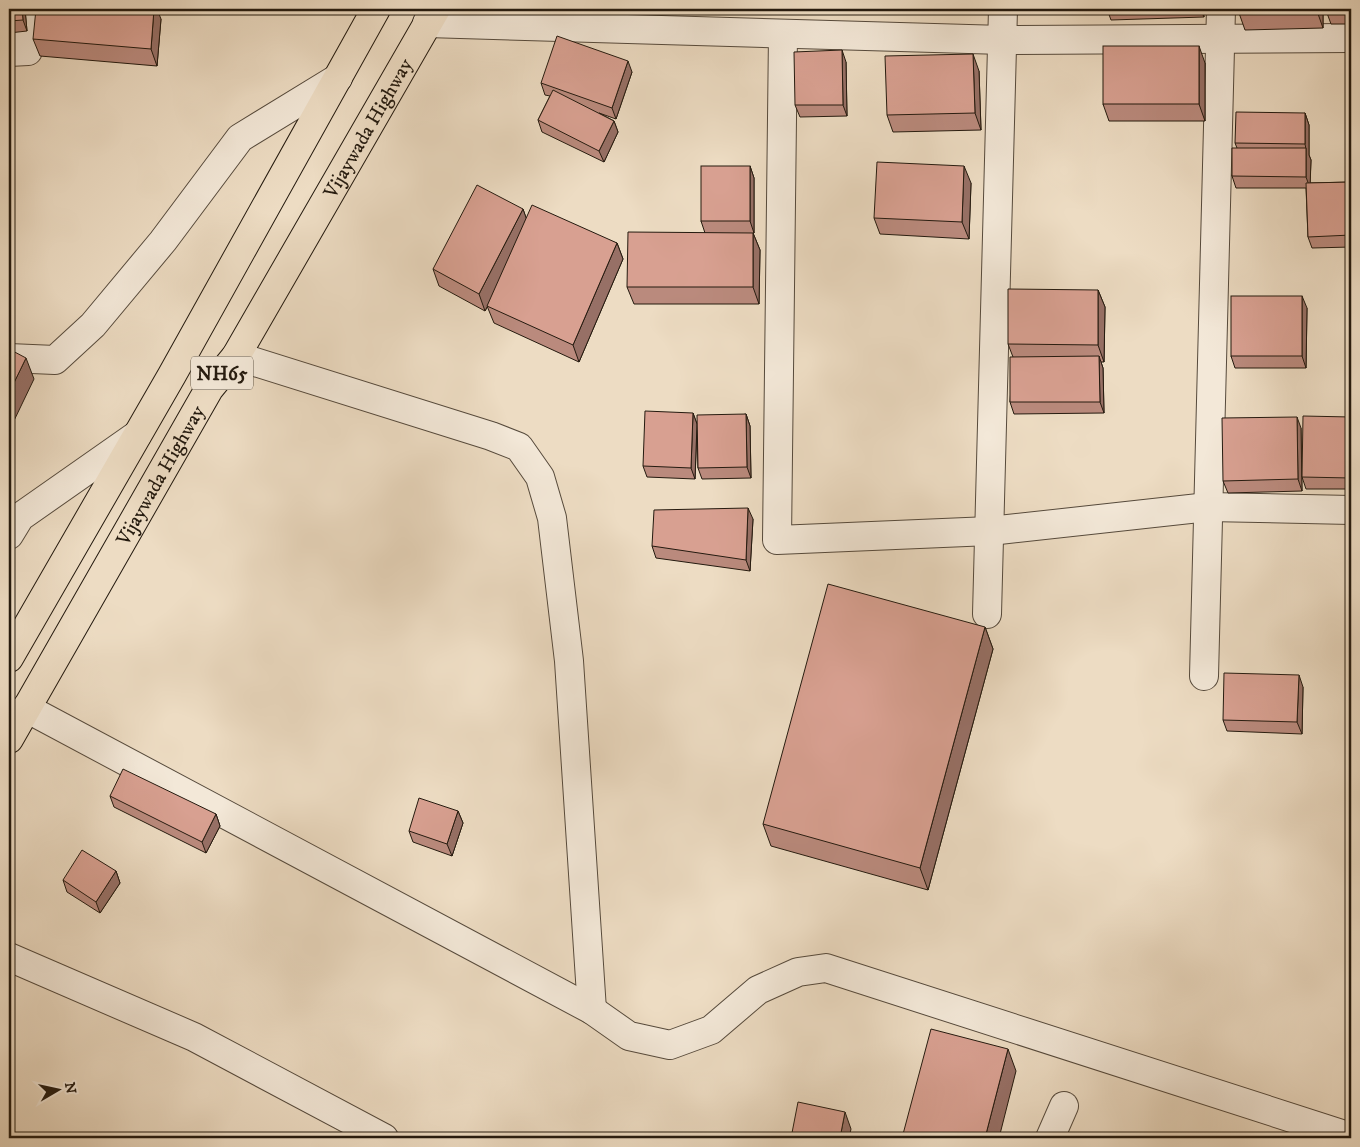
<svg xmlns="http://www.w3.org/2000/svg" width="1360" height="1147" font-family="'IM FELL DW Pica',serif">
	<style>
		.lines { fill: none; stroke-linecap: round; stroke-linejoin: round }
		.minor-casing { stroke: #564a3c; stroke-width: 30 }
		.highway-casing { stroke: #241a0f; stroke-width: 30 }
		.minor { stroke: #f3e8d8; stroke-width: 28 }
		.highway { stroke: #eddcc3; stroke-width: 28 }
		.wall { fill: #ba8a7d; stroke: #241a0f }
		.shaded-wall { fill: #977066; stroke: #241a0f }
		.building { fill: #d8a091; stroke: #241a0f }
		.labels { text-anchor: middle; stroke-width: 4; stroke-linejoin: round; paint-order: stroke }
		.shield { fill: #f3e8d8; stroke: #62584b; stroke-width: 1 }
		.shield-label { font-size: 19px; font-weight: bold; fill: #241a0f }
		.street-label { font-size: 20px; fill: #241a0f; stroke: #f3e8d8 }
	</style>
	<rect width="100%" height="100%" fill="#eddcc3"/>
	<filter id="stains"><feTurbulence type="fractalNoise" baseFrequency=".004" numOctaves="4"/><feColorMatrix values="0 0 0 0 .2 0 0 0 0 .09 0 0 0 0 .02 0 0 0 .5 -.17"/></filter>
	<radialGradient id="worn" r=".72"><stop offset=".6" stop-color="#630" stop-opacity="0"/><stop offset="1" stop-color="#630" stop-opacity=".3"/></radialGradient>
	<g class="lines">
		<g class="minor-casing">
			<g id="minor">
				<polyline points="427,23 1003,40 1351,38"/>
				<polyline points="783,34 777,540 990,531 1208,507 1351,510"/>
				<polyline points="9,52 28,51 26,9"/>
				<polyline points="236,356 491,436 519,447 540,477 552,518 569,661 592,1010"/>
				<polyline points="9,358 55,360 93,325 163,241 240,138 338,78"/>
				<polyline points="9,535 20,517 137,435"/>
				<polyline points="987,614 1003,9"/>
				<polyline points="1204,676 1221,9"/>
				<polyline points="26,708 592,1010 629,1036 670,1045 711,1030 758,990 798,972 826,968 1351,1137"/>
				<polyline points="9,957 194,1037 384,1138"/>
				<polyline points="1050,1138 1064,1106"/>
			</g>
		</g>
		<g class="highway-casing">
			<g id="highway">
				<polyline points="9,658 172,375 376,9"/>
				<path id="s1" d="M9,739L209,389L236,356L436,9"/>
			</g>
		</g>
		<use href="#minor" class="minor"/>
		<use href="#highway" class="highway"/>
	</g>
	<g class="wall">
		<polygon points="9,9 25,9 27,31 9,33"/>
		<polygon points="1107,9 1203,9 1204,17 1111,20"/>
		<polygon points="1239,9 1323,9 1323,28 1245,30 1239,13"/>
		<polygon points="1351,9 1351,24 1331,24 1327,13"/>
		<polygon points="161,19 157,66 40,56 33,39"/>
		<polygon points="846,62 847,116 800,117 795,105"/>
		<polygon points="1205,63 1205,121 1109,121 1103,104"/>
		<polygon points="979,71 981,130 893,132 887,115"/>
		<polygon points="632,72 616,119 599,113 614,121 618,132 604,162 542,132 538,120 550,96 545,95 541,83"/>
		<polygon points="1305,113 1309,125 1309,155 1311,160 1310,183 1351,182 1351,247 1312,248 1308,237 1306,188 1236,188 1232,176 1237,148 1235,143"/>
		<polygon points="750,166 754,178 754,233 753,233 760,250 759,304 634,304 627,287 705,233 701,221"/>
		<polygon points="971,183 969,239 880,234 874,218"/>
		<polygon points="523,209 526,218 617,243 623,259 579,362 494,323 487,306 489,304 485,311 439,286 433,269"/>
		<polygon points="1098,290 1105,307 1104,362 1101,362 1103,368 1104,413 1014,414 1010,402 1013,357 1008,344"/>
		<polygon points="1307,308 1306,368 1235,368 1231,356"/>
		<polygon points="693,413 697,424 746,414 750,426 751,478 702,479 698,468 697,430 695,479 647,477 643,466"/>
		<polygon points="1351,417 1351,489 1306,489 1302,477"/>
		<polygon points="1301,428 1302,491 1228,493 1223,481"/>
		<polygon points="753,519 750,571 656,558 652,546"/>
		<polygon points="985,627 993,649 928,890 771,846 763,824"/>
		<polygon points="1303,687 1302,734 1227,731 1223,720"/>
		<polygon points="110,796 216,814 220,826 206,853 114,807"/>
		<polygon points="458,811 463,823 452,856 413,842 409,831"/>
		<polygon points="116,871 120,883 100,913 67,892 63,880"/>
	</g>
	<g class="shaded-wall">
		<polygon points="22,9 25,9 27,31 23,20"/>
		<polygon points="154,9 157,9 161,19 157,66 151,49"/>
		<polygon points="1200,9 1203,9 1204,17"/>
		<polygon points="1317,9 1323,9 1323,28 1317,11"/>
		<polygon points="1199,46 1205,63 1205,121 1199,104"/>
		<polygon points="842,50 846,62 847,116 843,105"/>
		<polygon points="973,54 979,71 981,130 975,113"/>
		<polygon points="628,61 632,72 616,119 612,108"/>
		<polygon points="1305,113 1309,125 1309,155 1311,160 1310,188 1306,177 1306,149 1305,144"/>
		<polygon points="614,121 618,132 604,162 599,151"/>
		<polygon points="750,166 754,178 754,233 750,221"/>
		<polygon points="964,166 971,183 969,239 962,222"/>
		<polygon points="523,209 529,226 485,311 479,294"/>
		<polygon points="753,233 760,250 759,304 753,287"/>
		<polygon points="617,243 623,259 579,362 573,345"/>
		<polygon points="1098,290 1105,307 1104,362 1098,345"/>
		<polygon points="1302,296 1307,308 1306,368 1302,356"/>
		<polygon points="1099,356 1103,368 1104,413 1100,402"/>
		<polygon points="26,358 34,379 9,431 9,393"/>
		<polygon points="693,413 697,424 695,479 691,468"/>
		<polygon points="746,414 750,426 751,478 747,467"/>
		<polygon points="1297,417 1301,428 1302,491 1298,479"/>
		<polygon points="748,508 753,519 750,571 746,560"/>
		<polygon points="985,627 993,649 928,890 920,868"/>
		<polygon points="1299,675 1303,687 1302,734 1297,722"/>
		<polygon points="458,811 463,823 452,856 447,844"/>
		<polygon points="216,814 220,826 206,853 202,842"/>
		<polygon points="116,871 120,883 100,913 96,902"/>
		<polygon points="1008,1049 1016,1071 999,1138 985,1138"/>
		<polygon points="845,1112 851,1129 849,1138 840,1138"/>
	</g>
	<g class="building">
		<polygon points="9,9 22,9 23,20 9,21"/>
		<polygon points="36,9 154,9 151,49 33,39"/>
		<polygon points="1239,9 1317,9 1317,11 1239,13"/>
		<rect x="1327" y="9" width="24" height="4"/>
		<polygon points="557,36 628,61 612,108 541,83"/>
		<rect x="1103" y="46" width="96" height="58"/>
		<polygon points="842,50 843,105 795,105 794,52"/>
		<polygon points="973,54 975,113 887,115 885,56"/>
		<polygon points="553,90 614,121 599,151 538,120"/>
		<polygon points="1236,112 1305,113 1305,144 1235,143"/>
		<polygon points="1232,148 1306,148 1306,177 1232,176"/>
		<polygon points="877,162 964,166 962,222 874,218"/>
		<rect x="701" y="166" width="49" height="55"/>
		<polygon points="1351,182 1351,235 1308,237 1306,183"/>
		<polygon points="477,185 523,209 479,294 433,269"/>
		<polygon points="532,205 617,243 573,345 487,306"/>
		<polygon points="628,232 753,233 753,287 627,287"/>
		<polygon points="1008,289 1098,290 1098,345 1008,344"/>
		<rect x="1231" y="296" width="71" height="60"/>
		<polygon points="9,349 26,358 9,393"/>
		<polygon points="1099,356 1100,402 1010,402 1010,357"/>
		<polygon points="645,411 693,413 691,468 643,466"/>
		<polygon points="746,414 747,467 698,468 697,415"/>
		<polygon points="1303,416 1351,417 1351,478 1302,477"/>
		<polygon points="1297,417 1298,479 1223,481 1222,418"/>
		<polygon points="748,508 746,560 652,546 654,510"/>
		<polygon points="828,584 985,627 920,868 763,824"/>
		<polygon points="1224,673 1299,675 1297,722 1223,720"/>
		<polygon points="123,769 216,814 202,842 110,796"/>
		<polygon points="419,798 458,811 447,844 409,831"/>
		<polygon points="82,850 116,871 96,902 63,880"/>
		<polygon points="931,1029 1008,1049 985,1138 902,1138"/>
		<polygon points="798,1102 845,1112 840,1138 791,1138"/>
	</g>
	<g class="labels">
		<rect class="shield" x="191" y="356.5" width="62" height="33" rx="4"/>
		<g class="shield-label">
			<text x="222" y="380">NH65</text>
		</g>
		<g class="street-label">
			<text dy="7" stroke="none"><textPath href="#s1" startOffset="709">Vijaywada Highway</textPath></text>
			<text dy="7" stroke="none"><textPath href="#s1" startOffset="304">Vijaywada Highway</textPath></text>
		</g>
	</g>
	<rect width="1360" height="1147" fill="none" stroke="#eddcc3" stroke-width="30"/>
	<rect x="10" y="10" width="1340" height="1127" fill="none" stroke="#241a0f" stroke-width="2.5"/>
	<rect x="15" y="15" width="1330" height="1117" fill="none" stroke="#241a0f"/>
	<g transform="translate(58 1090) rotate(81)" stroke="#f3e8d8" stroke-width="4" paint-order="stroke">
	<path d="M0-4L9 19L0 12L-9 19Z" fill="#241a0f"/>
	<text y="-8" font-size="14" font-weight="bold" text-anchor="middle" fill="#241a0f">N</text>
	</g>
	<rect width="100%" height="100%" filter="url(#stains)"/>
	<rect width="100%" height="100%" fill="url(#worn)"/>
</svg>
